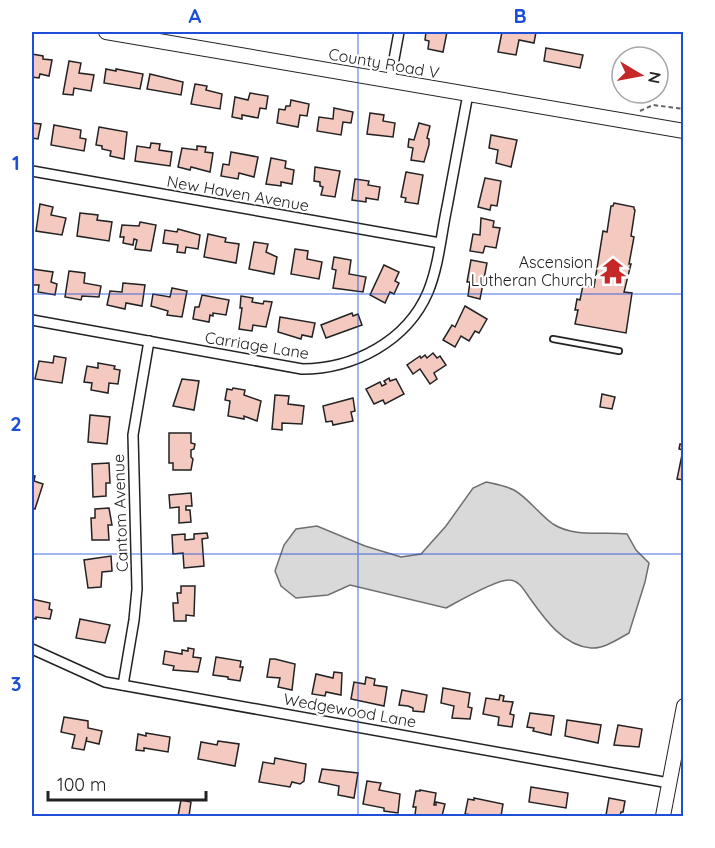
<svg xmlns="http://www.w3.org/2000/svg" width="715" height="848" font-family="Quicksand,sans-serif">
	<style>
		.water { fill: #d9d9d9; stroke: #6f6f6f; stroke-width: 1.5 }
		.building { fill: #f3c9c0; stroke: #222; stroke-width: 1.5 }
		.lines { fill: none; stroke-linecap: round; stroke-linejoin: round }
		.service-casing { stroke: #222; stroke-width: 8 }
		.minor-casing { stroke: #222; stroke-width: 12 }
		.secondary-casing { stroke: #222; stroke-width: 16 }
		.path { stroke: #646464; stroke-width: 2; stroke-dasharray: 4.5 3; stroke-linecap: butt }
		.service { stroke: #fff; stroke-width: 4.5 }
		.minor { stroke: #fff; stroke-width: 9 }
		.secondary { stroke: #fff; stroke-width: 14 }
		.grid { fill: none; stroke: #1d4ed8; stroke-width: 1.5; stroke-opacity: 0.55 }
		.labels { text-anchor: middle; stroke-width: 4.5; stroke-linejoin: round; paint-order: stroke }
		.street-label { font-size: 16px; fill: #222; stroke: #fff }
		.poi-label { font-size: 16px; fill: #222; stroke: #fff; text-anchor: end }
		.neatline { fill: none; stroke: #1d4ed8; stroke-width: 2 }
		.grid-label { font-size: 20px; text-anchor: middle; font-weight: bold; fill: #1d4ed8 }
	</style>
	<rect width="100%" height="100%" fill="#fff"/>
	<path class="water" d="M486,482C495,484 506,486 514,490C527,497 540,515 553,524C575,538 603,531 627,534L636,550L649,563L645,582L629,633C618,639 604,649 591,648C563,646 544,618 529,597C524,590 519,580 509,580C497,579 459,601 446,608L350,585L328,595L296,598L281,586L275,571L284,545L296,529L317,526L365,546L401,557L421,554L446,526L473,488Z"/>
	<g class="building">
		<polygon points="426,32 447,32 443,52 428,49 429,41 425,40"/>
		<polygon points="502,32 536,32 534,43 519,40 516,55 498,52"/>
		<polygon points="546,48 583,55 580,68 544,61"/>
		<polygon points="32,54 43,56 43,59 52,60 49,76 40,74 39,78 32,77"/>
		<polygon points="69,61 81,63 79,73 94,75 91,91 74,88 73,95 63,94"/>
		<polygon points="106,69 116,71 116,69 143,74 140,89 104,83"/>
		<polygon points="150,74 183,82 181,95 147,89"/>
		<polygon points="195,84 207,86 206,90 222,94 220,109 191,104"/>
		<polygon points="250,93 268,96 266,109 260,108 258,118 242,115 242,119 232,117 235,97 248,100"/>
		<polygon points="291,100 309,104 307,116 300,115 298,127 277,123 279,109 285,110 286,106 290,106"/>
		<polygon points="334,108 353,112 351,123 343,122 341,135 317,131 319,117 333,119"/>
		<polygon points="370,113 384,115 383,121 395,123 393,137 367,134"/>
		<polygon points="32,123 41,124 38,139 32,138"/>
		<polygon points="419,123 430,126 427,138 429,139 429,145 424,162 411,160 413,148 408,147 409,139 414,140"/>
		<polygon points="54,125 81,130 80,138 86,139 84,151 51,145"/>
		<polygon points="99,127 127,132 124,159 110,156 111,151 102,149 102,146 96,145"/>
		<polygon points="491,135 517,140 511,167 496,163 498,150 489,148"/>
		<polygon points="151,143 160,144 159,150 172,152 170,166 135,161 137,146 150,148"/>
		<polygon points="197,146 206,147 205,152 213,153 210,172 191,167 190,170 178,167 182,148 197,150"/>
		<polygon points="231,152 258,157 254,177 239,173 238,179 221,176 223,164 229,165"/>
		<polygon points="271,158 286,161 285,168 294,170 292,184 281,182 281,186 266,184"/>
		<polygon points="315,167 340,171 335,197 321,195 323,187 320,186 320,182 314,181"/>
		<polygon points="406,172 423,175 418,204 405,202 406,198 401,197"/>
		<polygon points="485,178 501,181 497,206 491,205 490,210 478,207"/>
		<polygon points="355,179 369,181 368,185 380,187 378,200 366,198 366,202 352,200"/>
		<polygon points="614,203 634,207 634,209 635,210 631,236 634,237 629,264 631,264 624,292 632,293 626,333 575,324 578,310 575,310 577,299 580,300 583,285 594,287 603,231 607,232 611,206 613,206"/>
		<polygon points="40,204 53,207 51,215 66,218 62,235 36,231"/>
		<polygon points="80,213 98,215 97,220 112,222 109,241 77,236"/>
		<polygon points="481,218 494,221 493,227 500,228 496,248 485,246 483,253 470,251 473,234 480,235"/>
		<polygon points="140,222 156,225 151,251 135,249 137,240 134,239 133,245 123,243 124,237 120,237 122,225 139,226"/>
		<polygon points="178,229 200,235 198,249 186,247 185,253 177,252 178,245 163,243 165,230 177,232"/>
		<polygon points="208,234 226,238 225,242 239,244 236,263 204,257"/>
		<polygon points="254,242 268,244 266,252 277,257 274,274 249,269"/>
		<polygon points="295,249 308,251 307,259 322,262 319,279 291,274"/>
		<polygon points="334,257 351,260 349,274 366,277 363,292 333,288 336,270 332,269"/>
		<polygon points="471,260 487,263 480,299 468,296 470,282 467,282"/>
		<polygon points="384,265 399,272 395,281 399,283 394,294 390,292 385,303 370,295"/>
		<polygon points="32,269 53,272 51,282 57,284 55,295 38,292 39,285 32,285"/>
		<polygon points="69,271 85,273 84,283 101,286 99,297 82,296 81,300 65,297"/>
		<polygon points="123,283 145,285 142,306 126,303 125,309 107,305 110,291 122,292"/>
		<polygon points="172,288 187,291 182,317 167,315 168,311 151,306 153,294 170,297"/>
		<polygon points="202,295 229,300 226,315 213,313 213,316 210,315 209,322 193,319 195,307 199,307"/>
		<polygon points="241,296 253,298 252,302 263,304 264,301 272,302 266,327 253,325 252,331 239,329 242,308 240,308"/>
		<polygon points="465,306 487,319 479,333 475,331 469,341 461,336 455,347 443,340 452,325 455,327"/>
		<polygon points="352,313 353,316 358,314 362,325 326,338 321,325"/>
		<polygon points="280,317 315,323 312,337 302,335 301,339 278,332"/>
		<polygon points="433,353 437,358 440,356 446,365 434,373 437,379 430,384 420,369 413,374 407,365 420,356 421,358 425,355 427,358"/>
		<polygon points="54,356 66,358 62,383 35,379 39,361 53,363"/>
		<polygon points="98,363 115,366 114,369 120,370 118,384 109,383 108,393 91,390 92,383 84,382 87,366 98,368"/>
		<polygon points="389,378 390,381 396,379 404,394 385,404 383,400 374,404 366,389 380,382 382,386 386,384 384,381"/>
		<polygon points="182,379 199,381 194,410 173,406"/>
		<polygon points="233,388 245,390 244,395 261,401 257,421 244,416 244,419 228,416 230,401 225,400 227,389 232,390"/>
		<polygon points="602,394 615,397 612,409 600,407"/>
		<polygon points="275,395 289,396 288,404 304,406 302,424 282,423 282,430 272,429"/>
		<polygon points="353,398 355,411 351,412 353,421 333,425 332,421 326,422 323,406"/>
		<polygon points="90,415 110,417 107,444 88,442"/>
		<polygon points="169,433 191,433 191,443 195,444 194,449 191,450 191,457 193,459 191,470 173,470 173,463 169,463"/>
		<polygon points="680,444 684,445 684,480 677,479 683,450 679,449"/>
		<polygon points="109,463 110,483 106,483 106,496 93,497 92,464"/>
		<polygon points="32,475 35,476 34,481 43,484 35,509 32,508"/>
		<polygon points="191,493 192,506 186,506 186,510 190,510 191,522 179,523 179,507 170,508 169,495"/>
		<polygon points="109,508 112,525 108,525 109,540 92,540 91,518 95,518 95,509"/>
		<polygon points="207,533 208,538 202,539 204,566 184,568 183,553 173,554 172,535 185,534 185,540 194,539 194,534"/>
		<polygon points="111,556 112,571 102,572 101,587 88,588 84,560"/>
		<polygon points="181,586 195,586 194,616 186,615 186,621 174,621 173,603 178,603 177,593 181,593"/>
		<polygon points="32,599 50,603 49,609 52,610 50,619 36,617 36,619 32,618"/>
		<polygon points="80,619 110,625 105,643 76,638"/>
		<polygon points="188,648 194,649 193,657 201,658 198,672 173,670 174,666 163,664 165,651 182,654 182,650 188,651"/>
		<polygon points="216,657 241,661 240,667 243,667 240,681 228,679 228,677 213,675"/>
		<polygon points="270,659 275,659 295,664 292,690 278,687 280,678 267,677"/>
		<polygon points="334,672 342,673 341,695 326,692 325,696 312,694 316,674 333,678"/>
		<polygon points="366,677 375,679 374,685 387,687 384,706 351,699 354,682 365,684"/>
		<polygon points="443,688 470,693 468,707 472,708 470,719 452,718 454,706 441,703"/>
		<polygon points="402,690 427,695 424,712 413,711 413,708 408,706 399,705"/>
		<polygon points="500,695 504,696 503,701 513,702 510,714 514,715 512,727 498,725 499,717 483,714 486,698 499,700"/>
		<polygon points="530,713 554,716 551,735 533,731 534,728 527,727"/>
		<polygon points="64,717 88,721 88,728 102,731 99,744 86,741 87,737 84,750 72,748 75,735 61,732"/>
		<polygon points="567,720 601,725 598,743 565,736"/>
		<polygon points="618,725 642,729 639,747 614,745"/>
		<polygon points="146,733 170,737 168,752 144,748 144,751 136,750 138,734 146,736"/>
		<polygon points="218,741 239,744 235,766 198,759 201,742 217,745"/>
		<polygon points="275,758 306,764 304,781 300,784 292,782 290,787 259,782 263,762 274,764"/>
		<polygon points="322,769 358,773 354,798 338,795 339,786 319,782"/>
		<polygon points="367,781 381,783 379,790 400,794 398,813 384,811 384,808 363,804"/>
		<polygon points="531,787 568,793 566,808 529,802"/>
		<polygon points="420,790 436,793 434,805 436,805 436,802 445,804 442,816 415,815 416,807 413,807 416,791 420,791"/>
		<polygon points="474,798 503,804 501,816 479,816 465,814 468,799 474,800"/>
		<polygon points="609,798 625,801 623,812 621,812 620,816 606,815"/>
		<polygon points="181,800 191,802 189,816 178,816"/>
	</g>
	<g class="lines">
		<g class="service-casing">
			<polyline id="service" points="553,339 619,351"/>
		</g>
		<g class="minor-casing">
			<g id="minor">
				<polyline points="390,81 399,32"/>
				<polyline points="32,171 440,243"/>
				<path d="M32,320L302,369C354,369 407,341 428,292C439,265 441,235 447,207C454,169 461,132 468,94"/>
				<polyline points="32,649 105,682 669,783"/>
				<polyline points="123,685 134,620 137,589 133,435 149,341"/>
			</g>
		</g>
		<g class="secondary-casing">
			<g id="secondary">
				<polyline points="106,32 684,131"/>
				<polyline points="663,816 684,706"/>
			</g>
		</g>
		<polyline class="path" points="640,111 653,105 684,109"/>
		<use href="#service" class="service"/>
		<use href="#minor" class="minor"/>
		<use href="#secondary" class="secondary"/>
	</g>
	<path class="grid" d="M358,32V816M32,294H684M32,554H684"/>
	<defs>
		<g id="temple-bare" transform="scale(2.07)"><path d="M0-6L5-2H3V0L6.5 2.5H4V6H1.5V3h-3V6H-4V2.5H-6.5L-3 0V-2H-5Z" fill="#c62828" stroke="#fff" stroke-width="2.5" paint-order="stroke"/></g>
	</defs>
	<g fill-rule="evenodd">
		<use href="#temple-bare" x="613" y="271"/>
	</g>
	<g class="labels">
		<g class="street-label">
			<text transform="translate(384 63) rotate(10)" y="6">County Road V</text>
			<text transform="translate(238 193) rotate(10)" y="6">New Haven Avenue</text>
			<text transform="translate(257 345) rotate(9)" y="6">Carriage Lane</text>
			<text transform="translate(120 513) rotate(-92)" y="6">Cantom Avenue</text>
			<text transform="translate(350 710) rotate(10)" y="6">Wedgewood Lane</text>
		</g>
		<g class="poi-label">
			<text x="593" y="268">Ascension<tspan x="593" dy="18">Lutheran Church</tspan></text>
		</g>
	</g>
	<rect width="715" height="848" fill="none" stroke="#ffffff" stroke-width="66"/>
	<g transform="translate(640 75) rotate(100)"><circle r="28" fill="#ffffff" stroke="#a7a7a7" stroke-width="1.5"/>
	<path d="M0-4.5L10 22L0 15L-10 22Z" fill="#c62828"/>
	<text y="-9" font-size="16" font-weight="bold" text-anchor="middle" fill="#222222">N</text>
	</g>
	<path d="M48 791v9h158v-9" fill="none" stroke="#222222" stroke-width="3"/>
	<text x="57" y="791" font-size="18" fill="#222222" stroke="#ffffff" stroke-width="4.5" paint-order="stroke">100 m</text>
	<rect x="33" y="33" width="649" height="782" class="neatline"/>
	<g class="grid-label">
		<text x="195" y="23">A</text>
		<text x="520" y="23">B</text>
		<text x="16" y="170">1</text>
		<text x="16" y="431">2</text>
		<text x="16" y="691">3</text>
	</g>
</svg>
